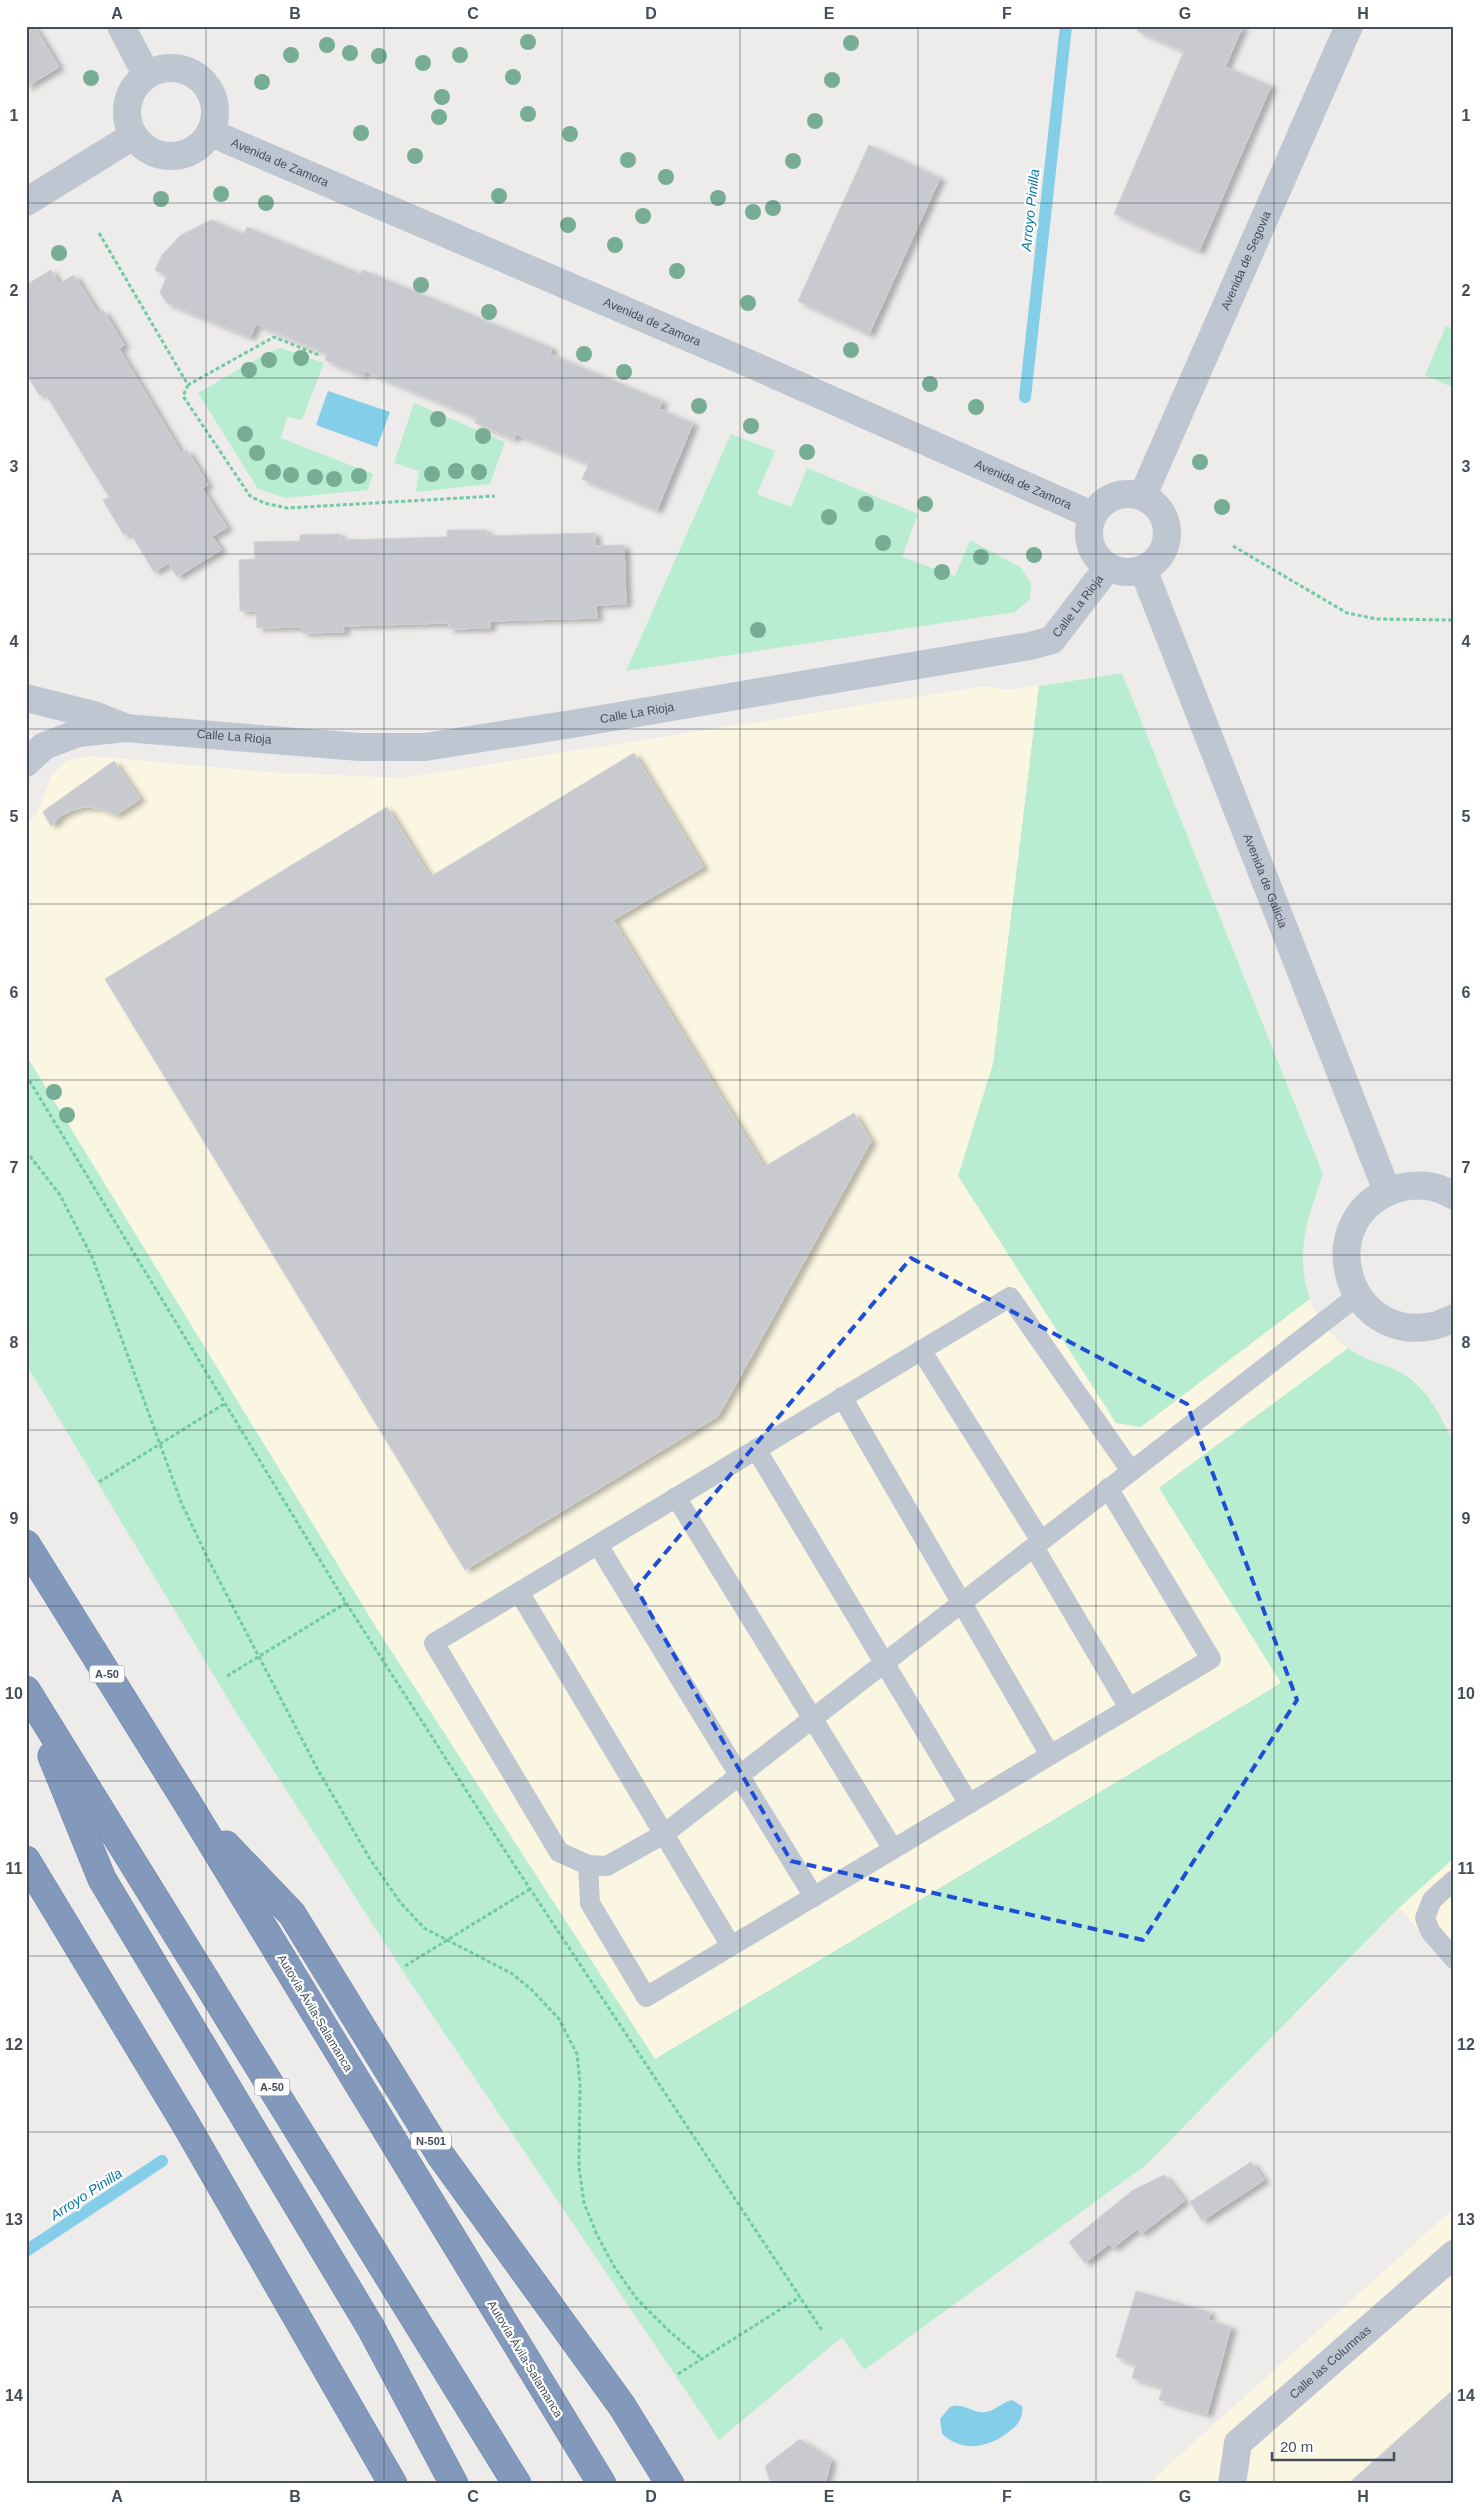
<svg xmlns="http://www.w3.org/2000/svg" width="1480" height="2510" font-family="Helvetica,sans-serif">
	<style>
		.commercial { fill: #fbf6e2 }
		.green { fill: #b8edd1 }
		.water { fill: #85ceea }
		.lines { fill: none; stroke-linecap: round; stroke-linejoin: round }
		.stream { stroke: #85ceea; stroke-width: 12 }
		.building { fill: #c8cad0; stroke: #cfd1d7; filter: url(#shadow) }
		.motorway-casing { stroke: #6e84a7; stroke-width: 29 }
		.path { stroke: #70cba5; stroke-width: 3; stroke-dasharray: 4 2.5; stroke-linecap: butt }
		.service { stroke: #bec6d1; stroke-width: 20 }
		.minor { stroke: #bec6d1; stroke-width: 28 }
		.motorway { stroke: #8299bb; stroke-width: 28 }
		.tree { fill: #77ac95 }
		.marked { fill: none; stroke: #1d4ed8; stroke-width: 4; stroke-dasharray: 10 6; stroke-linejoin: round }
		.grid { fill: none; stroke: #444d58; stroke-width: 1; stroke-opacity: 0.55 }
		.labels { text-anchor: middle; stroke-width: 4.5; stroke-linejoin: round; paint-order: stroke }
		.shield { fill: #fff; stroke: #7c828a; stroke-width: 1 }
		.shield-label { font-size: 11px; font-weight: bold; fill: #444d58 }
		.street-label { font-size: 12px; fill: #444d58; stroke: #fff }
		.water-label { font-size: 14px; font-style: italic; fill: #0d78a3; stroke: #fff }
		.neatline { fill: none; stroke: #444d58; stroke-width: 2 }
		.grid-label { font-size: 16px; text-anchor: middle; font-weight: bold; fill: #444d58 }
	</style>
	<defs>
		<filter id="shadow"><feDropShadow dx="5.5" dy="3" stdDeviation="2.5" flood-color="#0004"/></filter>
	</defs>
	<rect width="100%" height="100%" fill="#eeebeb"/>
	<g class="commercial">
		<polygon points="1122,673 1323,1174 1312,1206 1303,1243 1303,1278 1313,1308 1335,1338 1359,1357 1393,1369 1417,1382 1431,1400 1454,1442 1454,1972 1400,1908 1146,2165 864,2370 655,2059 377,1629 26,1055 26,824 38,812 51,776 66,761 91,756 267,772 403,778 984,686 1009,690"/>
		<polygon points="1454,2208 1454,2484 1150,2484 1162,2471"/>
	</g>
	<g class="green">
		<polygon points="1446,326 1454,329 1454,388 1425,375"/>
		<polygon points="281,348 324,363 302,420 287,417 281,438 373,474 368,490 285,498 258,489 198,393 269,352"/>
		<polygon points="414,403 505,442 490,484 416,492 419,471 394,463"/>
		<polygon points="731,434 775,451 757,494 791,507 807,468 918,514 902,557 955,576 970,540 1020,567 1031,583 1030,599 1015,612 626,671"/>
		<path d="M1122,673L1323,1174C1308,1218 1294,1253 1310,1299L1141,1427L1116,1423L958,1176L993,1064L1039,686Z"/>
		<path d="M26,1055L377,1629L655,2059L1281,1683L1159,1488L1348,1348C1362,1359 1378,1362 1394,1369C1428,1385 1437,1411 1454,1442V1858L1400,1907L1146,2165L864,2370L842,2337L719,2440L408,1979L234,1709L26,1364Z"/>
	</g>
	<g class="water">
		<polygon points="328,391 390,412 377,447 316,425"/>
		<path d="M1012,2400L1022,2406C1024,2415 1019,2424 1011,2430C991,2447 964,2454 942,2434L940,2419L950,2407C964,2402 973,2414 986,2412C997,2410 1002,2402 1012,2400Z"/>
	</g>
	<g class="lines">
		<g class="stream">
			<polyline points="1025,397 1066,26"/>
			<polyline points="26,2251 162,2161"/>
		</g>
	</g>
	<g class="building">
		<polygon points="26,26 34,26 59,67 26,87"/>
		<polygon points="1139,26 1243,26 1225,67 1271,86 1199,251 1114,214 1184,51 1137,31"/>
		<polygon points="869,145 940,178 869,334 798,301"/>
		<polygon points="211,220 244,234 247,227 361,274 363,270 552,348 550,354 662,401 659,409 693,423 657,510 582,479 589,464 516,434 514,439 475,423 478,418 365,371 363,376 325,360 328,354 256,324 250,337 167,303 160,293 167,276 155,270 162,255 181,235"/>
		<polygon points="51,270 59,284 74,275 98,314 103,310 124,345 119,349 181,453 187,450 208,485 202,488 227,528 212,536 221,550 177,577 169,563 154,572 130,532 124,535 103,500 109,497 45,393 40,396 26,373 26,285"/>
		<polygon points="447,530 487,530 487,536 595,533 595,546 624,545 626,604 596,605 597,618 490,621 490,628 449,629 449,623 343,626 344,632 302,633 302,627 257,628 256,611 240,611 239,560 255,559 254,542 300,541 300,535 340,534 340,540 447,537"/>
		<polygon points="634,753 703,867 613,920 764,1167 854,1113 871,1141 718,1416 465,1570 105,979 387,807 430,877"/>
		<polygon points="114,761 140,799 116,815 99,808 84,807 72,810 62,815 51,826 43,812 45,810"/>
		<polygon points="1251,2162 1264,2180 1202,2221 1190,2202"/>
		<polygon points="1164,2175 1184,2201 1141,2234 1137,2229 1113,2248 1109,2244 1085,2263 1069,2242 1133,2190"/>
		<polygon points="1136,2291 1210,2312 1208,2320 1231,2327 1207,2414 1159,2400 1163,2387 1132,2378 1136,2364 1116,2357"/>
		<polygon points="1454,2389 1454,2484 1348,2484"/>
		<polygon points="800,2439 831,2460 825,2484 771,2484 765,2466"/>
	</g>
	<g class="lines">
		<g class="motorway-casing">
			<g id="motorway">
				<polyline points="26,1544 188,1804 602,2484"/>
				<polyline points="26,1690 517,2484"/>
				<polyline points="52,1756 102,1879 371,2328 454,2484"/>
				<polyline points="226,1845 292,1914 441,2156 622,2406 670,2484"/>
				<polyline points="26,1860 185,2123 393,2484"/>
			</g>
		</g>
		<g class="path">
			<polyline points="99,233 188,385 274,337 319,355"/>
			<polyline points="188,385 183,396 250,496 264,503 287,508 495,496"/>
			<polyline points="1233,546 1347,613 1377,619 1454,620"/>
			<polyline points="26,1075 346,1603 509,1857 823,2332"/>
			<polyline points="26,1151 60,1195 92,1257 181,1502 208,1559 318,1770 370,1859 400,1902 424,1928 511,1973 531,1989 559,2019 577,2054 580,2083 579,2168 584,2203 597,2235 615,2268 637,2299 669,2331 702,2359"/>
			<polyline points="99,1482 224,1404"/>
			<polyline points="227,1676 346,1603"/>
			<polyline points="405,1966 530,1889"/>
			<polyline points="678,2374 800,2297"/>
		</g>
		<g class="service">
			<polyline points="921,1350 1041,1541"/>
			<polyline points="842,1397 1050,1755"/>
			<polyline points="756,1449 969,1804"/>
			<polyline points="1131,1471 1010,1297 434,1643 559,1852 588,1865 607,1866 664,1834 1357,1296"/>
			<polyline points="676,1497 893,1849"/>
			<polyline points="598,1545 814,1897"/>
			<polyline points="1034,1547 1129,1708"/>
			<polyline points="519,1592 731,1946"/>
			<polyline points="588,1865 590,1903 646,1997 1211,1659 1108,1488"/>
			<polyline points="1454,1880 1432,1900 1425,1918 1430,1931 1454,1959"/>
		</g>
		<g class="minor">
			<polyline points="121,26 146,74"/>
			<circle cx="171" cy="112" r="44"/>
			<path id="s1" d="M211,133L748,363L1092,515"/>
			<polyline points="26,202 133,136"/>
			<circle cx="1128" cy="533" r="39"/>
			<path id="s2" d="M1143,495L1349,26"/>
			<path id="s3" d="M1143,569L1387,1191"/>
			<polyline points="26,698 94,715 122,726"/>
			<path id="s4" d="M26,763L44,746L78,733L125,728L360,747H425L578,723L1030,646L1052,640L1108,567"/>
			<path d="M1454,1196C1438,1185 1416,1183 1399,1188C1310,1214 1343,1344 1433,1326C1440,1325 1447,1321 1454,1318"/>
			<path id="s5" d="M1232,2484L1238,2443L1454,2254"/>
		</g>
		<use href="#motorway" class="motorway"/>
	</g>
	<g class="tree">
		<circle cx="528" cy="42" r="8"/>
		<circle cx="851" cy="43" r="8"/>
		<circle cx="327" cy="45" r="8"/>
		<circle cx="350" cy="53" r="8"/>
		<circle cx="291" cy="55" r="8"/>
		<circle cx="460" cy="55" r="8"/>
		<circle cx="379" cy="56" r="8"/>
		<circle cx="423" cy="63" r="8"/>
		<circle cx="513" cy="77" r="8"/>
		<circle cx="91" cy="78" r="8"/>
		<circle cx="832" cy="80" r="8"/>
		<circle cx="262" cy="82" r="8"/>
		<circle cx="442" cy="97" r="8"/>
		<circle cx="528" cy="114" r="8"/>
		<circle cx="439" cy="117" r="8"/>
		<circle cx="815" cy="121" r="8"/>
		<circle cx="361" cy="133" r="8"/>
		<circle cx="570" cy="134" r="8"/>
		<circle cx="415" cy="156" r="8"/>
		<circle cx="628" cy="160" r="8"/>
		<circle cx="793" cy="161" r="8"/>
		<circle cx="666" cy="177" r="8"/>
		<circle cx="221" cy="194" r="8"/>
		<circle cx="499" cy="196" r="8"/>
		<circle cx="718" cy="198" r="8"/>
		<circle cx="161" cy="199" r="8"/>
		<circle cx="266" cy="203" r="8"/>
		<circle cx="773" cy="208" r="8"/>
		<circle cx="753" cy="212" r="8"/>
		<circle cx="643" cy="216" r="8"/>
		<circle cx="568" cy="225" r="8"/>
		<circle cx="615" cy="245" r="8"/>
		<circle cx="59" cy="253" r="8"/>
		<circle cx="677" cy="271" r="8"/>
		<circle cx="421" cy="285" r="8"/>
		<circle cx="748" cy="303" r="8"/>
		<circle cx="489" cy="312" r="8"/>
		<circle cx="851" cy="350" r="8"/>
		<circle cx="584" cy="354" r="8"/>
		<circle cx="301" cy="358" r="8"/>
		<circle cx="269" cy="360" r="8"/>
		<circle cx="249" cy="370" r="8"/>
		<circle cx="624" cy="372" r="8"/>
		<circle cx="930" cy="384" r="8"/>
		<circle cx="699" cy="406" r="8"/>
		<circle cx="976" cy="407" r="8"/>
		<circle cx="438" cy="419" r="8"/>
		<circle cx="751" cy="426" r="8"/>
		<circle cx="245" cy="434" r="8"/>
		<circle cx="483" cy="436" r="8"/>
		<circle cx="807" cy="452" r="8"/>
		<circle cx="257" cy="453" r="8"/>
		<circle cx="1200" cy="462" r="8"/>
		<circle cx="456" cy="471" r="8"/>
		<circle cx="273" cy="472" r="8"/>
		<circle cx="479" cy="472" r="8"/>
		<circle cx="432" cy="474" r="8"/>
		<circle cx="291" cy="475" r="8"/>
		<circle cx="359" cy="476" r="8"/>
		<circle cx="315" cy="477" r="8"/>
		<circle cx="334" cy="479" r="8"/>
		<circle cx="866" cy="504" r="8"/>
		<circle cx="925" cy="504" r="8"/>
		<circle cx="1222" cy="507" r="8"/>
		<circle cx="829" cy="517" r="8"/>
		<circle cx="883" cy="543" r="8"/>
		<circle cx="1034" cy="555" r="8"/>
		<circle cx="981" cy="557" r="8"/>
		<circle cx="942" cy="572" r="8"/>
		<circle cx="758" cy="630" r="8"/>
		<circle cx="54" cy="1092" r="8"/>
		<circle cx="67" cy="1115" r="8"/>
	</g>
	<path class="marked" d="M911,1258L1187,1404L1297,1700L1143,1940L791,1861L636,1588Z"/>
	<path class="grid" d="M206,26V2484M384,26V2484M562,26V2484M740,26V2484M918,26V2484M1096,26V2484M1274,26V2484M26,203H1454M26,378H1454M26,554H1454M26,729H1454M26,904H1454M26,1080H1454M26,1255H1454M26,1430H1454M26,1606H1454M26,1781H1454M26,1956H1454M26,2132H1454M26,2307H1454"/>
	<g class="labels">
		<g class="shield">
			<rect x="89.5" y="1665.5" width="35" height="17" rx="4"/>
			<rect x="254.5" y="2078.5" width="35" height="17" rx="4"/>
			<rect x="411" y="2132.5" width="40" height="17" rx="4"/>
		</g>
		<g class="shield-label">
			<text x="107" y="1678">A-50</text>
			<text x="272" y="2091">A-50</text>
			<text x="431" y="2145">N-501</text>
		</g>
		<g class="street-label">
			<text dy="4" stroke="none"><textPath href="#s1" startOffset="75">Avenida de Zamora</textPath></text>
			<text dy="4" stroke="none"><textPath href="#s2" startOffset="256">Avenida de Segovia</textPath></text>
			<text dy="4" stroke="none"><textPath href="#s1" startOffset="480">Avenida de Zamora</textPath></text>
			<text dy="4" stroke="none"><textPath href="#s1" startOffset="885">Avenida de Zamora</textPath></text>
			<text dy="4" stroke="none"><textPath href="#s4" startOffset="1088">Calle La Rioja</textPath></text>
			<text dy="4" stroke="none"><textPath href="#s4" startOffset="624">Calle La Rioja</textPath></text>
			<text dy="4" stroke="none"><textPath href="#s4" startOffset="218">Calle La Rioja</textPath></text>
			<text dy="4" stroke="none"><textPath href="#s3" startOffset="335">Avenida de Galicia</textPath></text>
			<text transform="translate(315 2013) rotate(59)" y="4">Autovía Ávila-Salamanca</text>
			<text transform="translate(525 2359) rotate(59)" y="4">Autovía Ávila-Salamanca</text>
			<text dy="4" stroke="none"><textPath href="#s5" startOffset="164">Calle las Columnas</textPath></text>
		</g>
		<g class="water-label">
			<text transform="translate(1030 210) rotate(-84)" y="5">Arroyo Pinilla</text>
			<text transform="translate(86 2194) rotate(-33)" y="5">Arroyo Pinilla</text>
		</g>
	</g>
	<rect width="1480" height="2510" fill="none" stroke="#ffffff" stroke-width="55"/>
	<path d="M1272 2452v8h122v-8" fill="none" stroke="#444d58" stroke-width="2.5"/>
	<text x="1280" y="2452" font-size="15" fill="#444d58" stroke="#ffffff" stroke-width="4" paint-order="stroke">20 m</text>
	<rect x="28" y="28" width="1424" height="2454" class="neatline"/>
	<g class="grid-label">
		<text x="117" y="19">A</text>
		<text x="295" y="19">B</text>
		<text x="473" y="19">C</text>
		<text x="651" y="19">D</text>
		<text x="829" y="19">E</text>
		<text x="1007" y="19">F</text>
		<text x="1185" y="19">G</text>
		<text x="1363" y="19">H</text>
		<text x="14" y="121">1</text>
		<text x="1466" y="121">1</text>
		<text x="14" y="296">2</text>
		<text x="1466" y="296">2</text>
		<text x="14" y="472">3</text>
		<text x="1466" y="472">3</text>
		<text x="14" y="647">4</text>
		<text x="1466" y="647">4</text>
		<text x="14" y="822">5</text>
		<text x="1466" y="822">5</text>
		<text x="14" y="998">6</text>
		<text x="1466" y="998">6</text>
		<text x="14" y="1173">7</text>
		<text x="1466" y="1173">7</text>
		<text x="14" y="1348">8</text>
		<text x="1466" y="1348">8</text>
		<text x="14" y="1524">9</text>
		<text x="1466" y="1524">9</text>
		<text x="14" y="1699">10</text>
		<text x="1466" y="1699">10</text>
		<text x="14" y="1874">11</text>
		<text x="1466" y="1874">11</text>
		<text x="14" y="2050">12</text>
		<text x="1466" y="2050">12</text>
		<text x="14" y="2225">13</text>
		<text x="1466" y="2225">13</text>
		<text x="14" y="2401">14</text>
		<text x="1466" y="2401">14</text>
		<text x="117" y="2502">A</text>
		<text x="295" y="2502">B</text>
		<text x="473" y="2502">C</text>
		<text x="651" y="2502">D</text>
		<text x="829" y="2502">E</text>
		<text x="1007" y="2502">F</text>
		<text x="1185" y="2502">G</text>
		<text x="1363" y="2502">H</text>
	</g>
</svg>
